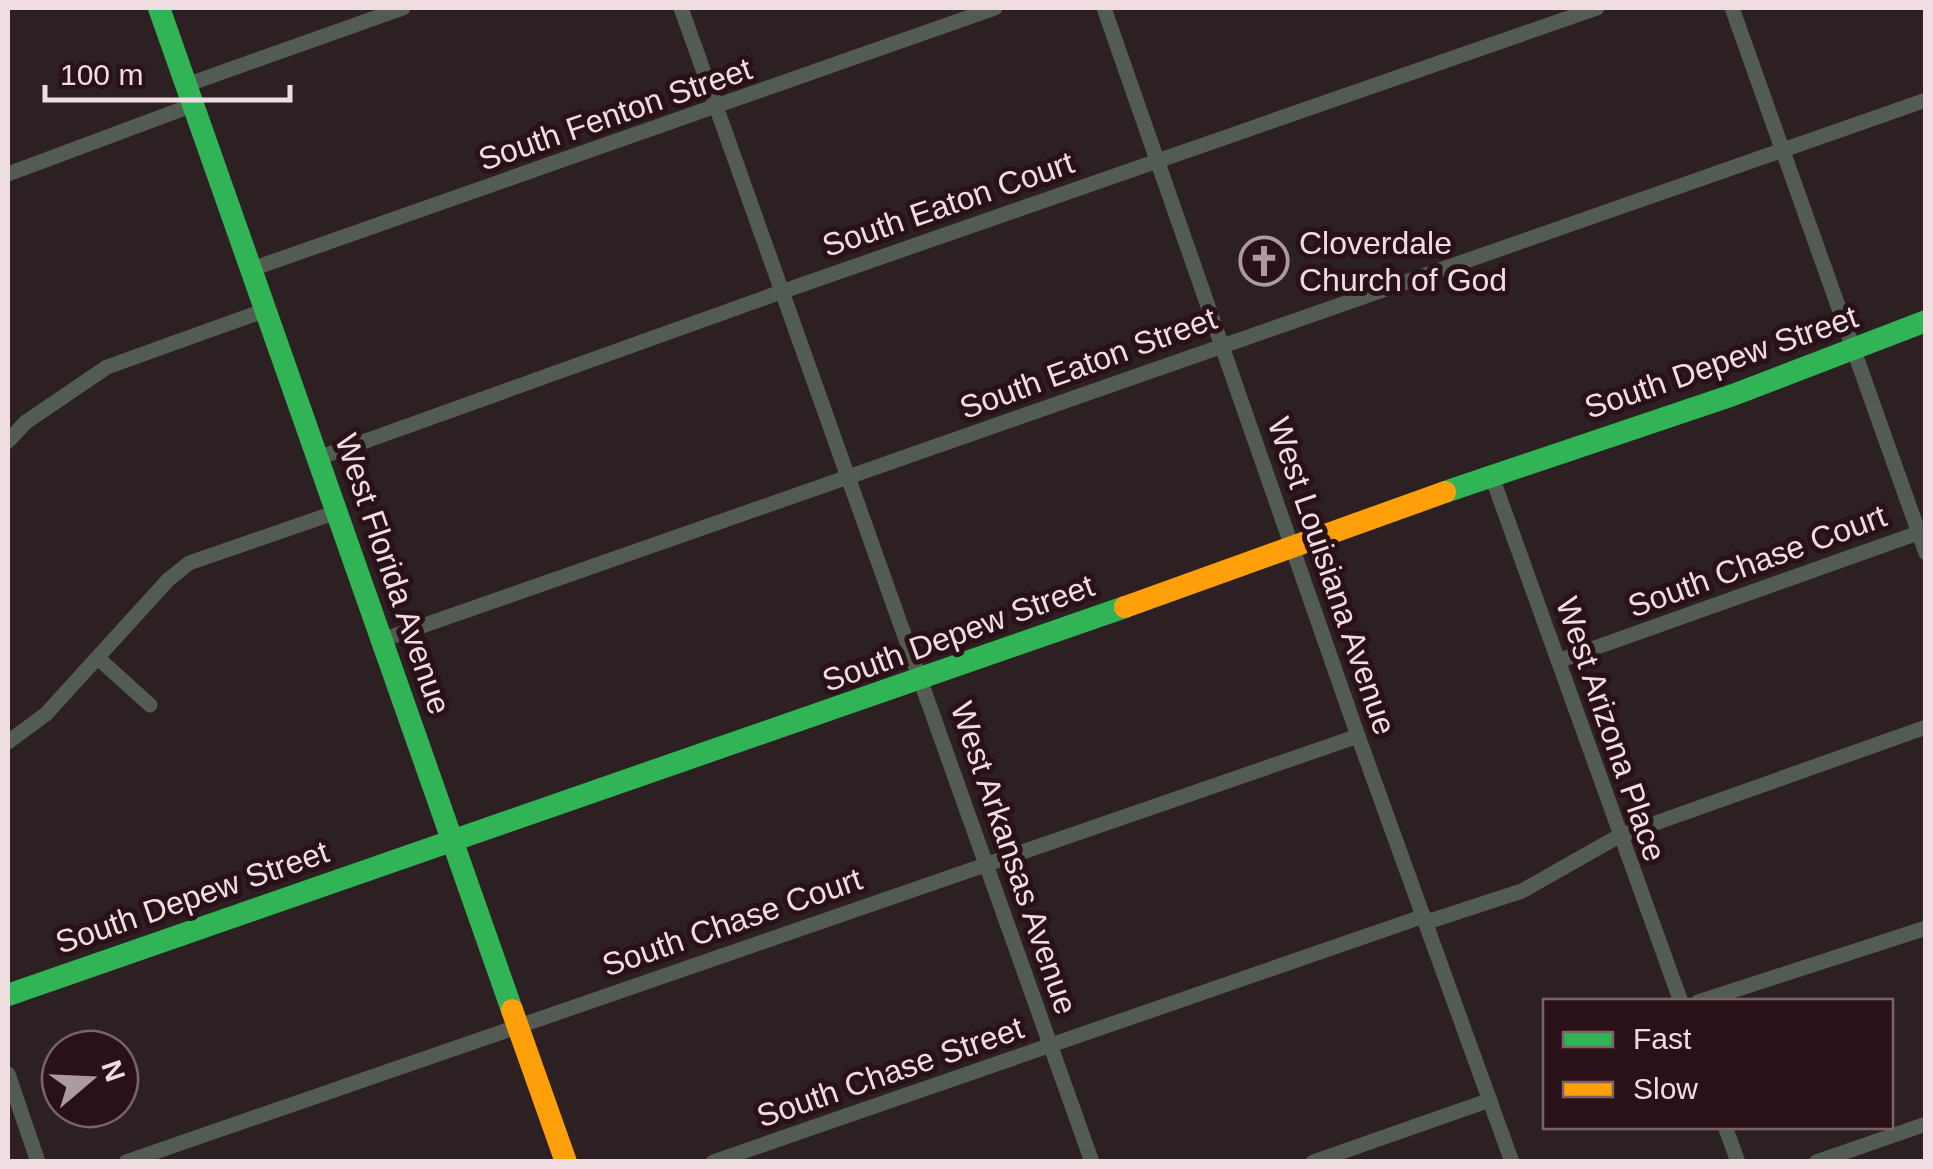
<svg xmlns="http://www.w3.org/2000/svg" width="1933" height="1169" font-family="Helvetica,sans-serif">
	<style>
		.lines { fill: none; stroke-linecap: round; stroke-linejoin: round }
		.street { stroke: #525c53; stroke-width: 15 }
		.fast { stroke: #30b455; stroke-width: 22 }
		.slow { stroke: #ff9f0a; stroke-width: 22 }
		.labels { text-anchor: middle; stroke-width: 10; stroke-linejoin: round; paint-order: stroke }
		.street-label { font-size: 32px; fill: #f0dde1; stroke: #291117 }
		.poi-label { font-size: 32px; fill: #f0dde1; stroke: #291117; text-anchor: start }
	</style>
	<rect width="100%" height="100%" fill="#2d2023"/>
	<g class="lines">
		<g class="street">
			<polyline points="681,8 1092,1162"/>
			<polyline points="1104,8 1358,736 1512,1162"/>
			<polyline points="1732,8 1926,553"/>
			<polyline points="186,85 403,8"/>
			<polyline points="8,174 193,105"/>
			<polyline points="252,269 995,8"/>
			<polyline points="8,441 26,422 107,367 266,310"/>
			<polyline points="318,458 781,292 1597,8"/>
			<polyline points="1491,474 1681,1002"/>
			<polyline points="382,640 1926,100"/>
			<polyline points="99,659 150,705"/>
			<polyline points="1558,661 1918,533"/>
			<polyline points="8,742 46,714 168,580 189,563 337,512"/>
			<polyline points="1427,922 1522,891 1619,836 1926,727"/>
			<polyline points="1698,1002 1926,928"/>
			<polyline points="8,1074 38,1162"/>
			<polyline points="1725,1126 1738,1162"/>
			<polyline points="126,1162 1358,736"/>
			<polyline points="713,1162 1424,916"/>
			<polyline points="1313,1162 1490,1100"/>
			<polyline points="1816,1162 1926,1124"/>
		</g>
		<g class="fast">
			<polyline points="159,8 512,1010"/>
			<polyline points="1445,492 1733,395 1926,321"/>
			<polyline points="8,995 1125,607"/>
		</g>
		<g class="slow">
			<polyline points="1125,607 1445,492"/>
			<polyline points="512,1010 566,1162"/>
		</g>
	</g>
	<defs>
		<g id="church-ring" transform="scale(2.5)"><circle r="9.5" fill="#291117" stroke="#ac9b9e" stroke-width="1.5"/><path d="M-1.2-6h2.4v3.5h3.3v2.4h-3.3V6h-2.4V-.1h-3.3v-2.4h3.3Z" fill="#ac9b9e"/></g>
	</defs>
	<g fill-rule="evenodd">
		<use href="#church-ring" x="1264" y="261"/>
	</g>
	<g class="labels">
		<g class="street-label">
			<text transform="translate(615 114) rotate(-19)" y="11">South Fenton Street</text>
			<text transform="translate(948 204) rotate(-19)" y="11">South Eaton Court</text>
			<text transform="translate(1721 362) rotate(-19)" y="11">South Depew Street</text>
			<text transform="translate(1088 363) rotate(-20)" y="11">South Eaton Street</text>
			<text transform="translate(1757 561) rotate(-20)" y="11">South Chase Court</text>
			<text transform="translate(393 574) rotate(71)" y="11">West Florida Avenue</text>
			<text transform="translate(1332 576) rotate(71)" y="11">West Louisiana Avenue</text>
			<text transform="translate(958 633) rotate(-20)" y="11">South Depew Street</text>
			<text transform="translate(1611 729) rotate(71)" y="11">West Arizona Place</text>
			<text transform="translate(1014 858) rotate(71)" y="11">West Arkansas Avenue</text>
			<text transform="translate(192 897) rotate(-19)" y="11">South Depew Street</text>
			<text transform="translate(732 922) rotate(-19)" y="11">South Chase Court</text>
			<text transform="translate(890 1072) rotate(-19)" y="11">South Chase Street</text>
		</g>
		<g class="poi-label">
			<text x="1299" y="254">Cloverdale<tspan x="1299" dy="37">Church of God</tspan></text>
		</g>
	</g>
	<rect width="1933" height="1169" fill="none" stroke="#f0dde1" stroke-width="20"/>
	<rect x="1543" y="999" width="350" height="130" fill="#291117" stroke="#796368" stroke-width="2.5"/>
	<rect x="1563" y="1032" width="50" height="15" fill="#30b455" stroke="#796368" stroke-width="2.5"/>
	<text x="1633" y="1049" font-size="30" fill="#f0dde1">Fast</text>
	<rect x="1563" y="1082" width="50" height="15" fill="#ff9f0a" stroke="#796368" stroke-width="2.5"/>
	<text x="1633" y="1099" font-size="30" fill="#f0dde1">Slow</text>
	<g transform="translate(90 1079) rotate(71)"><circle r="48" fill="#291117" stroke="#796368" stroke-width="2.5"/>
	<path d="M0-8L18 38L0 25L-18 38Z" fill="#ac9b9e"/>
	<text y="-15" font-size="28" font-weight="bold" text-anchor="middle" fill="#f0dde1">N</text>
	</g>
	<path d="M45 85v15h245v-15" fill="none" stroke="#f0dde1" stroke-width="5"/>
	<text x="60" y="85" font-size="30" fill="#f0dde1" stroke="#291117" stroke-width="8" paint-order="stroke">100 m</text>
</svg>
